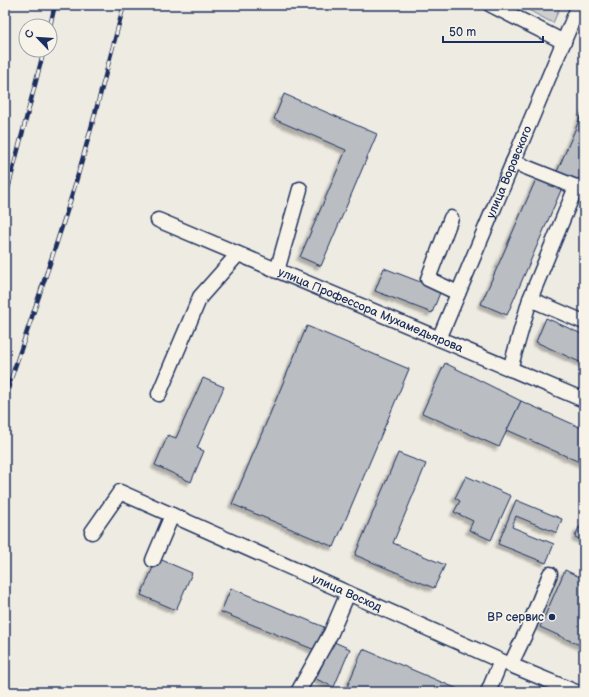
<svg xmlns="http://www.w3.org/2000/svg" width="589" height="697" font-family="'Balsamiq Sans',sans-serif">
	<style>
		.green { fill: #cfcfcf; stroke: #757f96 }
		.building { fill: #babdc2; stroke: #1b2f5e; filter: url(#shadow) }
		.lines { fill: none; stroke-linecap: round; stroke-linejoin: round }
		.minor-casing { stroke: #1b2f5e; stroke-width: 17 }
		.minor { stroke: #f7f3e8; stroke-width: 14 }
		.rail-casing { stroke: #1b2f5e; stroke-width: 4.5 }
		.rail { stroke: #f7f3e8; stroke-width: 3; stroke-dasharray: 9; stroke-linecap: butt }
		.poi-dot { fill: #1b2f5e; stroke: #f7f3e8; stroke-width: 1.5 }
		.labels { text-anchor: middle; stroke-width: 3.5; stroke-linejoin: round; paint-order: stroke }
		.street-label { font-size: 12px; fill: #1b2f5e; stroke: #f7f3e8 }
		.poi-label { font-size: 12px; fill: #1b2f5e; stroke: #f7f3e8; text-anchor: end }
	</style>
	<defs>
		<filter id="shadow"><feDropShadow dx="-3.5" dy="3.5" stdDeviation="1" flood-color="#0004"/></filter>
	</defs>
	<rect width="100%" height="100%" fill="#eeebe2"/>
	<filter id="ink" filterUnits="userSpaceOnUse"><feTurbulence type="fractalNoise" baseFrequency=".025" numOctaves="2"/><feDisplacementMap in="SourceGraphic" scale="8" xChannelSelector="R" yChannelSelector="G"/><feConvolveMatrix kernelMatrix="1 2 1 2 8 2 1 2 1" color-interpolation-filters="sRGB"/></filter>
	<g filter="url(#ink)">
		<polygon class="green" points="519,5 561,5 553,23"/>
		<g class="building">
			<polygon points="284,94 377,134 321,266 300,257 346,150 274,119"/>
			<polygon points="584,109 584,175 580,184 556,174"/>
			<polygon points="537,177 562,188 507,315 481,304"/>
			<polygon points="384,268 441,290 432,313 375,291"/>
			<polygon points="546,318 584,335 584,364 536,342"/>
			<polygon points="307,326 409,369 334,547 232,504"/>
			<polygon points="445,363 521,401 499,447 422,413"/>
			<polygon points="203,378 224,387 197,448 204,451 191,482 155,465 168,435 176,438"/>
			<polygon points="521,401 584,429 584,464 507,430"/>
			<polygon points="398,453 426,464 393,543 445,565 434,588 355,555"/>
			<polygon points="466,476 511,496 491,540 469,530 473,521 454,512 460,501 455,498"/>
			<polygon points="516,500 562,519 557,533 516,516 512,527 554,544 546,563 498,544"/>
			<polygon points="579,527 584,529 584,541 575,537"/>
			<polygon points="157,558 192,573 176,610 141,595"/>
			<polygon points="565,570 584,579 584,647 540,627"/>
			<polygon points="231,588 324,627 315,650 221,612"/>
			<polygon points="332,641 350,649 334,687 316,679"/>
			<polygon points="363,649 465,692 345,692"/>
		</g>
		<g class="lines">
			<g class="minor-casing">
				<g id="minor">
					<polyline points="491,5 564,42"/>
					<polyline points="513,162 576,187"/>
					<polyline points="451,218 428,279 458,293"/>
					<path id="s1" d="M158,220L584,400"/>
					<polyline points="277,271 300,189"/>
					<polyline points="530,299 584,322"/>
					<path id="s2" d="M439,339L579,5"/>
					<polyline points="510,369 530,299 576,187 584,186"/>
					<polyline points="159,394 200,297 238,254"/>
					<path id="s3" d="M92,532L120,492L501,661L576,692"/>
					<polyline points="153,560 172,515"/>
					<polyline points="511,664 529,626 550,574"/>
					<polyline points="298,692 331,633 348,593"/>
					<polyline points="488,692 501,661"/>
				</g>
			</g>
			<use href="#minor" class="minor"/>
			<g class="rail-casing">
				<g id="rail">
					<polyline points="50,26 55,5"/>
					<polyline points="5,200 44,50"/>
					<path d="M5,396C28,329 51,262 72,195C91,132 107,68 124,5"/>
				</g>
			</g>
			<use href="#rail" class="rail"/>
		</g>
	</g>
	<circle class="poi-dot" cx="552" cy="617" r="4"/>
	<g class="labels">
		<g class="street-label">
			<text dy="4" stroke="none"><textPath href="#s2" startOffset="181">улица Воровского</textPath></text>
			<text dy="4" stroke="none"><textPath href="#s1" startOffset="231">улица Профессора Мухамедьярова</textPath></text>
			<text dy="4" stroke="none"><textPath href="#s3" startOffset="297">улица Восход</textPath></text>
		</g>
		<g class="poi-label">
			<text x="544" y="621">ВР сервис</text>
		</g>
	</g>
	<rect width="589" height="697" fill="none" stroke="#f7f3e8" stroke-width="20"/>
	<rect x="10" y="10" width="569" height="677" fill="none" stroke="#1b2f5e" stroke-width="1.5" filter="url(#ink)"/>
	<g transform="translate(38 38) rotate(295)"><circle r="19" fill="#f7f3e8" stroke="#9fa5b1"/>
	<path d="M0-3L7 15L0 10L-7 15Z" fill="#1b2f5e"/>
	<text y="-6" font-size="11" font-weight="bold" text-anchor="middle" fill="#1b2f5e">С</text>
	</g>
	<path d="M443 36v6h100v-6" fill="none" stroke="#1b2f5e" stroke-width="2"/>
	<text x="449" y="36" font-size="12" fill="#1b2f5e" stroke="#f7f3e8" stroke-width="3" paint-order="stroke">50 m</text>
</svg>
